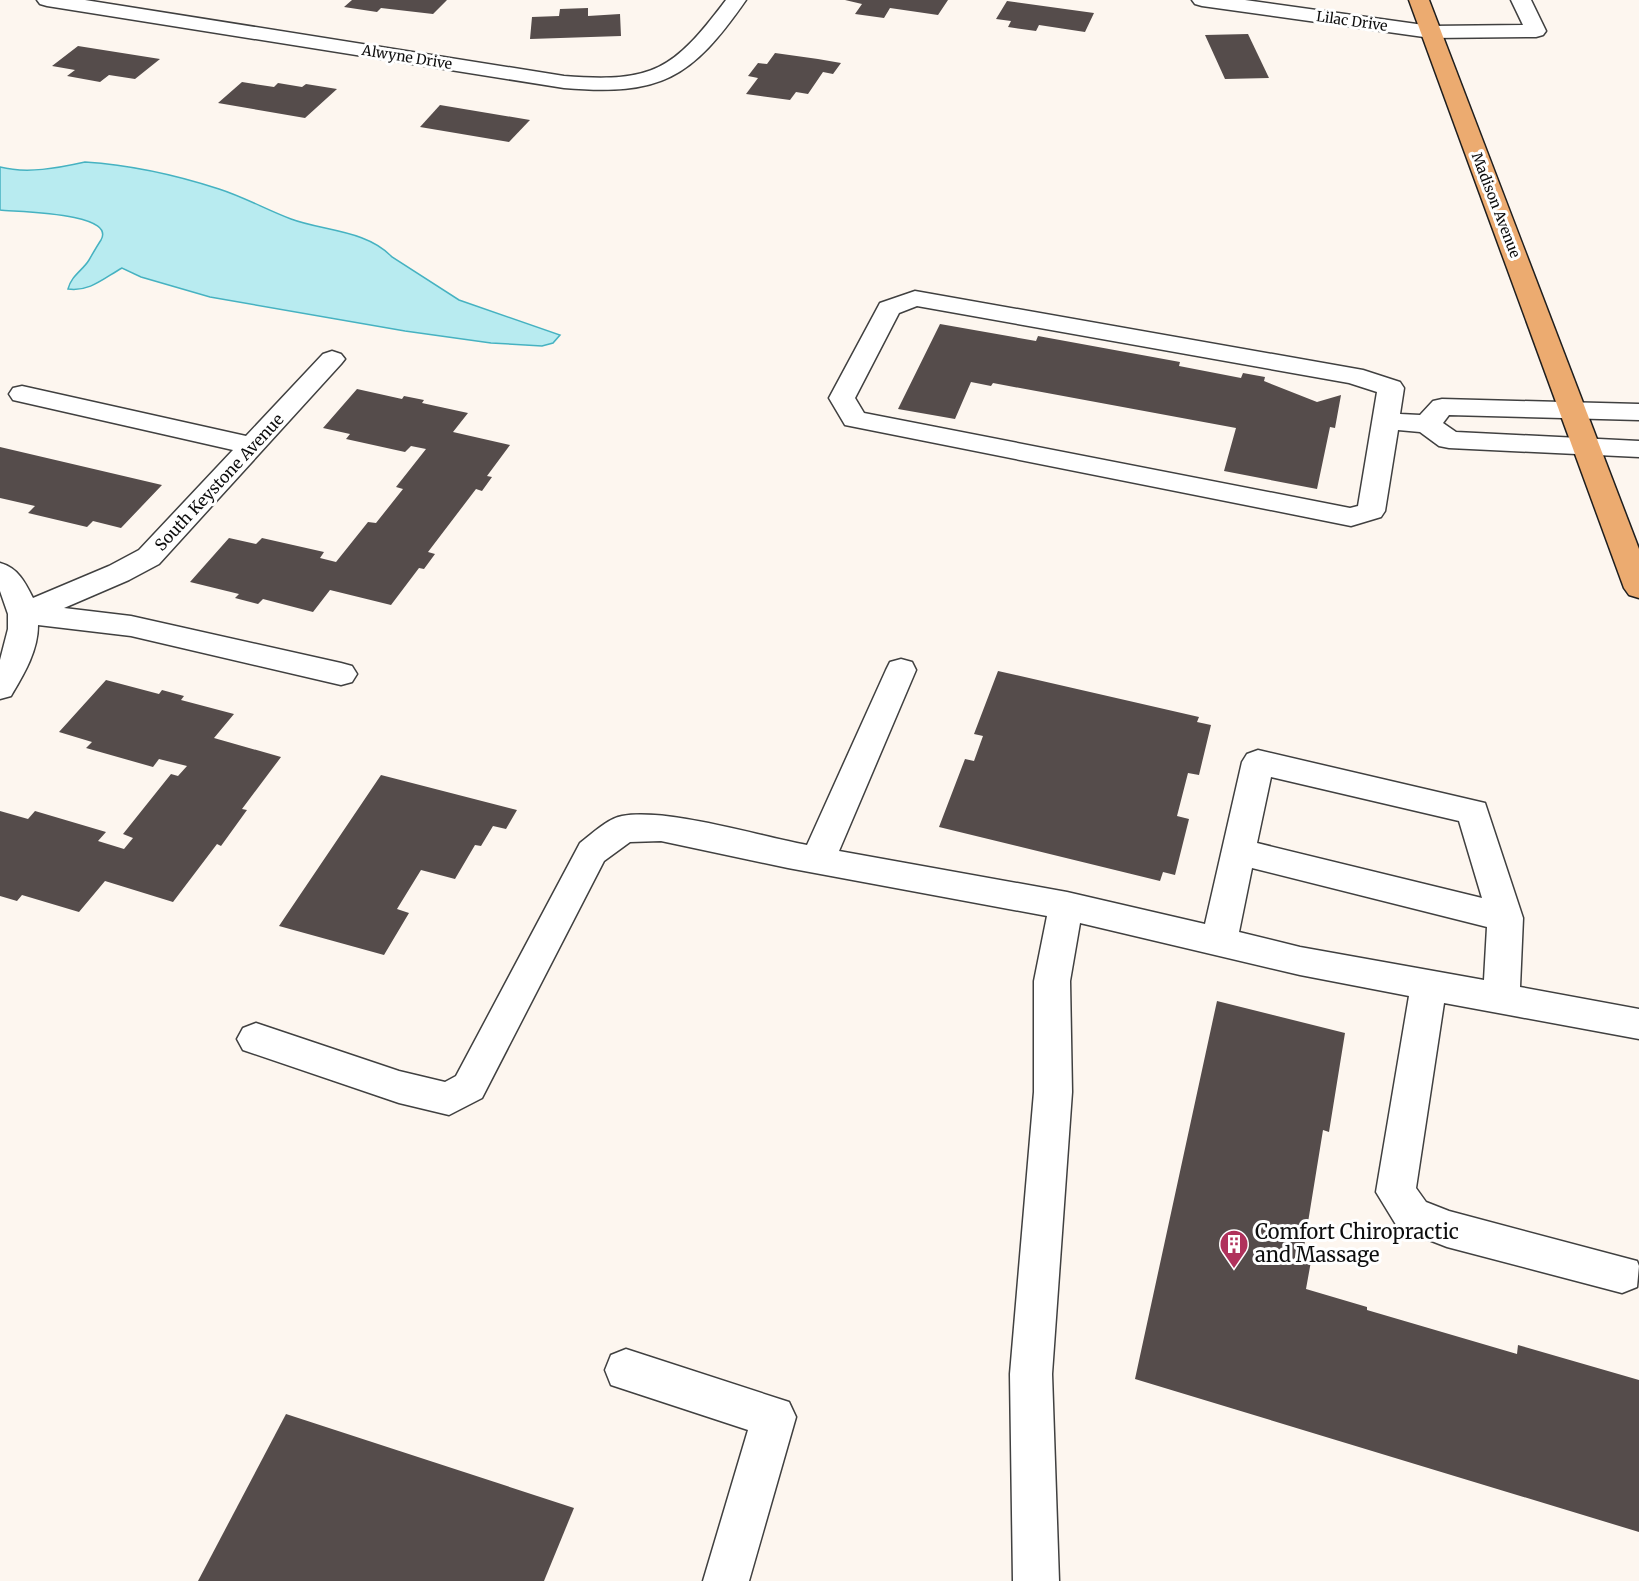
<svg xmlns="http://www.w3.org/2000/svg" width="1639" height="1581" font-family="Merriweather,serif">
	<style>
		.water { fill: #b8ebf0; stroke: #46b2c1; stroke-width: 1.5 }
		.building { fill: #554c4b }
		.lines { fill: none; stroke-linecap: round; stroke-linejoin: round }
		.minor-casing { stroke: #404040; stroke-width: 3 }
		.major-casing { stroke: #1e1e1e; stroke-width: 3 }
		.minor { fill: #fff; fill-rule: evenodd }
		.major { fill: #ecab70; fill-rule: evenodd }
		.labels { text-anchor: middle; stroke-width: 6; stroke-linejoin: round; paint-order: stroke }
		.far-street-label { font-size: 14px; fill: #0d0d0d; stroke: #fff }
		.street-label { font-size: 16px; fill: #0d0d0d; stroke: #fff }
		.near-poi-label { font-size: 20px; fill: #0d0d0d; stroke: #fff; text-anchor: start }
	</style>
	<rect width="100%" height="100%" fill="#fdf6ef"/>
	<path class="water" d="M85,162C131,165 176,175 219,189C244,197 267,210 291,219C323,231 367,230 392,257L459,300L560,335L553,343L542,346L491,343L405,331L210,297L141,277L122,268C104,278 90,292 68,289C71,276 83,270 89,260C93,253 97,246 101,240C117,212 14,212 0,210V167C27,174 58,168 85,162Z"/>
	<g class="building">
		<polygon points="352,0 447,0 433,14 381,8 377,12 344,7"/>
		<polygon points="845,0 948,0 938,15 890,8 884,18 855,14 862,4"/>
		<polygon points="1007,1 1094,13 1085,32 1039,25 1036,31 1008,27 1011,21 996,19"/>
		<polygon points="588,8 588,16 620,14 621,36 530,39 532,17 559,16 560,9"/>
		<polygon points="1248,34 1269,78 1225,79 1205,35"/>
		<polygon points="78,46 160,59 135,79 109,75 100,82 67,76 75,70 52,66"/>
		<polygon points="775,53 818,59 841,63 833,74 823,72 808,94 796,92 790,100 746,94 758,78 748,76 758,63 767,64"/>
		<polygon points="242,82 274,87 278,83 302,87 306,84 337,89 305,118 218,103"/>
		<polygon points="440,105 530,120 509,142 420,127"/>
		<polygon points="940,324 1036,341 1038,336 1180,362 1179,366 1241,378 1243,373 1265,377 1264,381 1317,402 1341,395 1335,428 1330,427 1317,489 1224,471 1236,428 993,383 991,386 971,382 955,419 898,409"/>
		<polygon points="357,389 402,399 404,396 424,400 422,403 468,413 453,432 510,445 487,476 492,477 482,491 476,489 428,552 435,554 424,569 419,568 391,605 330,590 313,612 263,599 258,604 235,598 239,594 190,582 229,538 256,544 262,538 324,552 320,558 336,562 368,522 376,523 403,489 396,487 426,449 411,446 405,452 346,439 350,434 323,428"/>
		<polygon points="0,447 162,485 121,528 93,521 87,527 28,513 35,506 0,498"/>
		<polygon points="998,671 1199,717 1197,722 1211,725 1199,775 1188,773 1177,816 1189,819 1175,875 1163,872 1160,881 939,827 965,759 974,761 983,736 974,734"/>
		<polygon points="106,680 159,694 162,690 184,696 181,700 234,714 214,738 281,757 242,809 247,810 221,846 217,844 173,902 105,881 79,912 22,895 17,901 0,896 0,811 28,819 35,811 106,832 98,841 124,849 133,838 123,834 171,774 178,776 187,766 159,759 153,767 86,748 92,742 59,732"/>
		<polygon points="381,775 517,810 506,829 493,826 481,846 475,845 455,879 421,870 397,909 409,913 384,955 279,926"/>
		<polygon points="1217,1001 1345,1033 1329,1132 1323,1130 1304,1247 1313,1250 1306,1289 1367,1307 1367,1310 1517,1354 1518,1345 1639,1380 1639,1532 1135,1379"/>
		<polygon points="286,1414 574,1508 544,1581 198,1581"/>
	</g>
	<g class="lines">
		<g class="minor-casing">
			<g id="minor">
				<path d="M37,0H85L564,76C654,83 673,70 726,0H746C691,79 661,96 564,88L47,6L40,4Z"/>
				<polygon points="1192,0 1245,0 1431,26 1523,25 1511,0 1531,0 1546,31 1543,35 1536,37 1431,38 1202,6 1195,4"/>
				<path d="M915,291L1363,370L1400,382L1404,388L1400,414L1420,415L1433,401L1442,399L1639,404V420L1449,415L1443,423L1456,432L1639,441V457L1449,448L1439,446L1420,432L1398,430L1385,511L1381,517L1351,526L845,425L829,398L880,303ZM917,306L1349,383L1377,392L1358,506L1350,508L864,413L855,398L899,313Z"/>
				<path d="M332,351L341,354L345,359L341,364L159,564L129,580L64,608L131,616L341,663L352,666L357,674L352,682L341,685L131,636L38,625C38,651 24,674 11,696L0,699V660L8,629V614L0,591V563C18,568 25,582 33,598L109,566L139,550L233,450L13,400L9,394L13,388L22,386L246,436L323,354Z"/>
				<path d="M901,659L912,662L916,670L839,851L1067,892L1205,924L1242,762L1247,754L1258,750L1485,803L1523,918L1520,987L1639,1009V1039L1444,1003L1416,1188L1426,1202L1449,1211L1637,1261L1639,1266L1637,1287L1622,1293L1447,1247L1398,1228L1376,1192L1409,996L1300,975L1080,923L1070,981L1072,1092L1052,1374L1059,1581H1013L1010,1374L1034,1092V981L1047,916L788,868L661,841L630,842L604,861L482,1098L449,1115L399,1103L243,1050L237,1039L243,1028L256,1023L399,1071L445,1082L456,1076L580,843C593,833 607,819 622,816C669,808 758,836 807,845L886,670L890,662ZM1271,777L1459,821L1482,898L1257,843ZM1252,868L1487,927L1484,980L1300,947L1239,932Z"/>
				<polygon points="626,1349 789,1402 796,1417 749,1581 703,1581 748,1430 611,1385 605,1370 611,1355"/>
			</g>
		</g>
		<g class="major-casing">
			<polygon id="major" points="1409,0 1429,0 1639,549 1639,598 1629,595 1624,588"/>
		</g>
		<use href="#minor" class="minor"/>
		<use href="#major" class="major"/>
	</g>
	<defs>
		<g id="building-pin" transform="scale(1.5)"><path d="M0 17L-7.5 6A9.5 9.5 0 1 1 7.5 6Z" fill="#b0325c" stroke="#fff"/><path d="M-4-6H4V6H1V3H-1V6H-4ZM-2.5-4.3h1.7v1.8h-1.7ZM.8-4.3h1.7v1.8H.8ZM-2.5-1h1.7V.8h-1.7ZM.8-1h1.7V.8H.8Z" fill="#fff"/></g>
	</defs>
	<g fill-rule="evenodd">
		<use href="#building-pin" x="1234" y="1244"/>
	</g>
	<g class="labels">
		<g class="far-street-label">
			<text transform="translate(1352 21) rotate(8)" y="5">Lilac Drive</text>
			<text transform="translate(407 57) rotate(9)" y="5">Alwyne Drive</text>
			<text transform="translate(1496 205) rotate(69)" y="5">Madison Avenue</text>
		</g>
		<g class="street-label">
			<text transform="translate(219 482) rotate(-47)" y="6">South Keystone Avenue</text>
		</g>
		<g class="near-poi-label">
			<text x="1255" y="1239">Comfort Chiropractic<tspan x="1255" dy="23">and Massage</tspan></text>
		</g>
	</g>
</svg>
